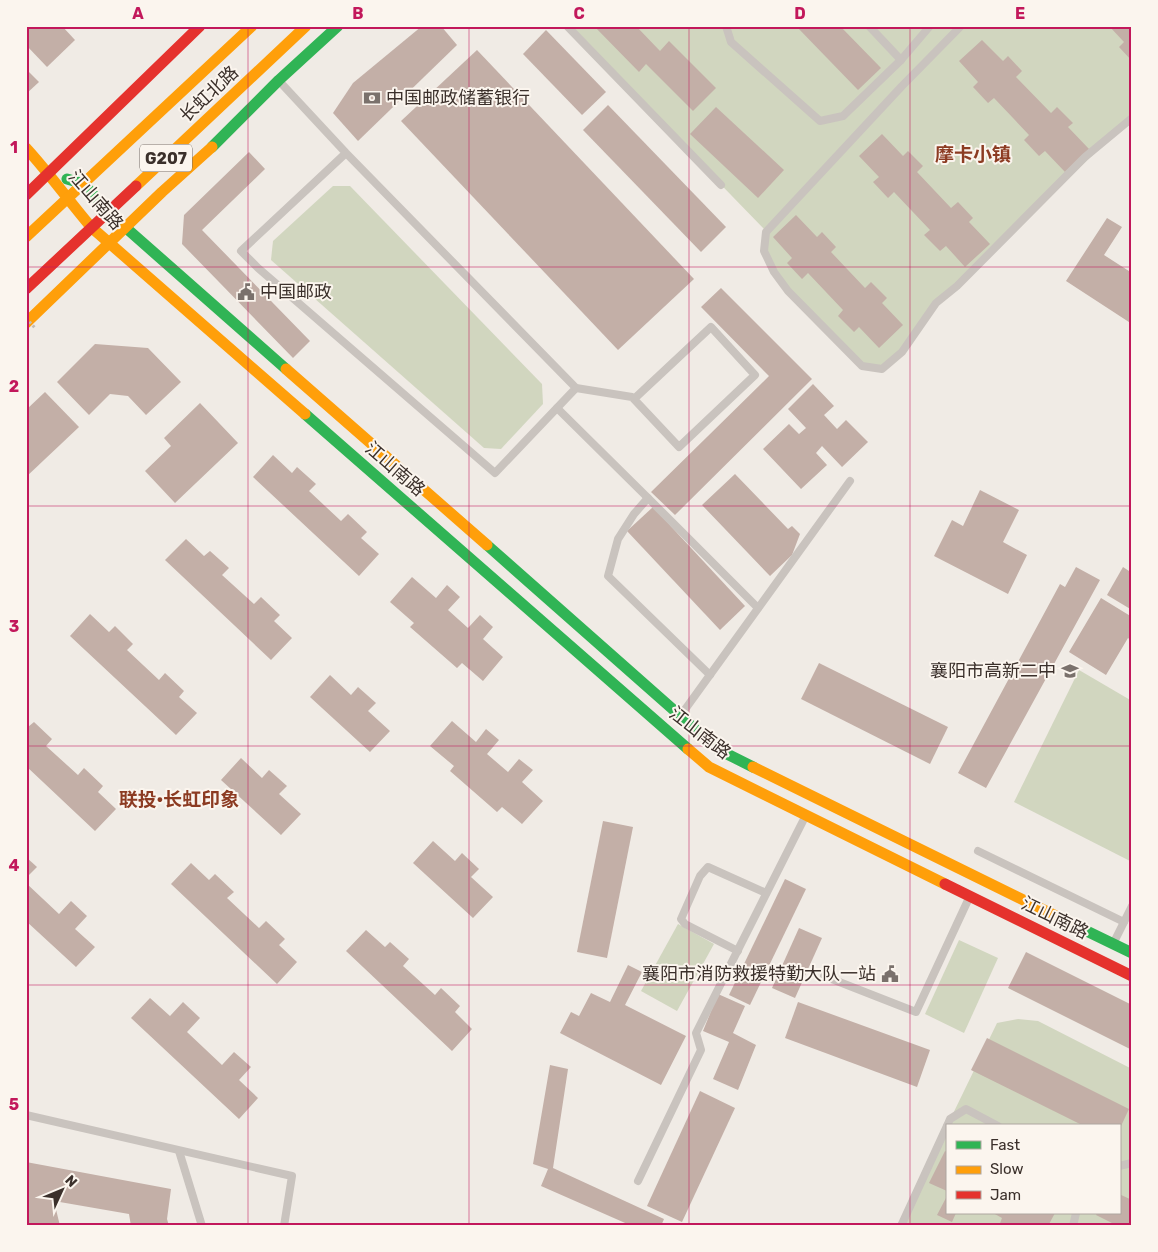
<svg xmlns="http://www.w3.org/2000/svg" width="1158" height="1252" font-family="Rubik,'Noto Sans SC',sans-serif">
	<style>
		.green { fill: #d1d6bf }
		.building { fill: #c3afa7 }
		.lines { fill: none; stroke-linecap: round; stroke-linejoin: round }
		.lane { stroke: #c9c3be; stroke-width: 8 }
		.fast { stroke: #30b455; stroke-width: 11 }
		.slow { stroke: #ff9f0a; stroke-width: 11 }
		.jam { stroke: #e5322d; stroke-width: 11 }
		.path-bridge { stroke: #c2bbb6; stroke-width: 3; stroke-dasharray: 2.5 2.5; stroke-linecap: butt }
		.grid { fill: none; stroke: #c2185b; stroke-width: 1; stroke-opacity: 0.55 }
		.labels { text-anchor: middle; stroke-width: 4; stroke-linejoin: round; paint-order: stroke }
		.shield { fill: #fbf5ee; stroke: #756b66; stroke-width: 1 }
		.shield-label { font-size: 16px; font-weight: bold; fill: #3b302b }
		.street-label { font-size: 18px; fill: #3b302b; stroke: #fbf5ee }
		.poi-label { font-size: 18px; fill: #3b302b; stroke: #fbf5ee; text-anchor: start }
		.neighbourhood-label { font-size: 19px; font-weight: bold; fill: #8c3b22; stroke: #fbf5ee }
		.neatline { fill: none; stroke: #c2185b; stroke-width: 2 }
		.grid-label { font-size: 16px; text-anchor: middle; font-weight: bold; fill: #c2185b }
	</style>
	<rect width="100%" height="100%" fill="#f0ebe5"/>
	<g class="green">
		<polygon points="567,26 1132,26 1132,118 936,303 902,352 882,369 862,366 788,291 764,251 766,231"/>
		<polygon points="333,186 350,186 542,384 543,404 501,449 484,448 271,260 273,241"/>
		<polygon points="1079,670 1132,701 1132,862 1014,802"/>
		<polygon points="678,924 714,944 677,1011 641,991"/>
		<polygon points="959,940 998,958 964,1033 925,1014"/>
		<polygon points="1018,1019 1038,1021 1132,1069 1132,1226 901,1226 947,1126 947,1213 1119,1213 1119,1126 947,1126 997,1023"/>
	</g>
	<g class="building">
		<polygon points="26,26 62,26 75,40 47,67 26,45"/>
		<polygon points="422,26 441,26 457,45 358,141 333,113 353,83"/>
		<polygon points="594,26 636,26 660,51 669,41 716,88 693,111 646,64 639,72"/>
		<polygon points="796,26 840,26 881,68 858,90"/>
		<polygon points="1109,26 1132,26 1132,61 1119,47 1124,42"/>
		<polygon points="546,30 606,92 582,115 523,54"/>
		<polygon points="982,40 1003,61 1008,56 1022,71 1016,77 1051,113 1057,107 1073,123 1068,127 1089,149 1065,172 1045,151 1039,156 1024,140 1029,135 994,98 988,103 973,87 978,82 959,61"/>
		<polygon points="477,50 694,279 618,350 401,121"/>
		<polygon points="26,69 39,82 26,94"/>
		<polygon points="608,105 726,227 701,252 583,130"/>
		<polygon points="716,107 784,170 758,198 690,134"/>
		<polygon points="882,134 903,156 908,151 923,166 917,172 951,208 958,202 973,218 969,222 990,244 965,267 946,246 940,251 924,235 930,230 894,192 888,198 873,182 879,177 859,156"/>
		<polygon points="249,152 265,169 202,230 310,341 293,358 182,244 184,215"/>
		<polygon points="796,215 817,237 822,232 836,247 831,252 865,288 871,282 887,298 882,303 903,325 879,348 859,327 854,332 838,316 843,310 808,273 802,279 787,263 792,258 773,237"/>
		<polygon points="1107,218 1122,227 1104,255 1132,273 1132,324 1066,281"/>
		<polygon points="721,288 812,379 675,515 651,492 769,376 701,307"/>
		<polygon points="95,344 148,348 181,382 146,415 128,396 110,394 89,415 57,382"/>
		<polygon points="813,384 834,406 824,415 837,429 846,420 868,442 842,467 822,446 816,453 827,465 801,489 763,449 789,424 799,434 806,428 788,409"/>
		<polygon points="45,392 79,427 26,477 26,410"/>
		<polygon points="200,403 238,443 175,503 145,471 171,446 164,438"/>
		<polygon points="273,455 292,473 297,467 316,484 309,491 341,521 348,514 367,532 361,538 379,554 359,576 253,477"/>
		<polygon points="735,474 788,529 792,526 800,534 792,555 770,576 702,505"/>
		<polygon points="980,490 1019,510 1003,542 1027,555 1008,594 934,556 952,520 963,526"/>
		<polygon points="653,507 745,606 720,630 627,531"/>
		<polygon points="186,539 204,556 210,551 229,568 222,575 254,604 261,597 280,615 274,621 292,638 271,660 165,560"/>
		<polygon points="1076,567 1100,580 986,788 958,773 1060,584 1065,587"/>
		<polygon points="1123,567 1132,573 1132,610 1107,595"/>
		<polygon points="412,577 436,598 447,585 460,597 448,610 468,628 480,615 493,627 483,639 503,657 483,681 462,663 457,668 410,627 414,623 390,602"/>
		<polygon points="1101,598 1132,617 1132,641 1128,638 1106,675 1069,652"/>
		<polygon points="90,614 109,632 115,626 133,644 127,650 159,680 165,673 184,691 179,697 197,713 176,735 70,636"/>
		<polygon points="819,663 948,727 930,764 801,699"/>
		<polygon points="330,675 351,695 358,687 376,703 368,711 390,731 370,752 310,697"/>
		<polygon points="452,721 476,742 486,729 499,740 487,754 508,772 519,759 533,770 522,782 543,801 522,824 502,807 497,812 450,771 454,766 430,746"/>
		<polygon points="34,722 52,739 46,746 78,775 84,768 103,786 98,792 116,809 95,831 26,766 26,726 28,727"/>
		<polygon points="241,758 262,778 269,770 287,786 279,794 301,814 281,835 221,780"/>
		<polygon points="603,821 633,827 607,958 577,952"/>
		<polygon points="433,841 455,861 462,853 479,869 471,877 493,897 473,918 413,863"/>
		<polygon points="26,857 37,867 26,878"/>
		<polygon points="191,863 209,880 215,874 234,892 227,898 259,928 266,921 285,939 279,945 297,962 277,984 171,884"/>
		<polygon points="785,879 806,889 750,1005 729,995"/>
		<polygon points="26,883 59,914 71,901 87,916 75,929 95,947 76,967 26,921"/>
		<polygon points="799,928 822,938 795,998 772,988"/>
		<polygon points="366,930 385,947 390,942 409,959 403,966 435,995 441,988 460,1006 455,1012 472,1029 452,1051 346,951"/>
		<polygon points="1026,952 1132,1005 1132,1050 1008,988"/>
		<polygon points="628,965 642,972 625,1005 686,1036 661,1085 560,1033 571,1012 579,1016 591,993 610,1002"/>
		<polygon points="718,994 745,1006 733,1033 756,1045 738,1090 713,1079 729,1042 703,1031"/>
		<polygon points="150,998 170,1016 183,1002 200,1018 187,1032 222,1065 234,1052 251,1067 239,1080 258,1098 239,1119 131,1018"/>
		<polygon points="798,1002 930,1050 917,1087 785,1038"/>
		<polygon points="987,1038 1129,1109 1121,1126 1084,1126 971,1070"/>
		<polygon points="550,1065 568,1069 553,1168 664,1219 661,1226 632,1226 541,1186 548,1169 533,1164"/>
		<polygon points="700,1091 735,1108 682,1222 647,1206"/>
		<polygon points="945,1151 947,1152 947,1191 929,1183"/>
		<polygon points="26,1162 171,1189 167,1219 169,1226 131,1226 129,1214 54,1201 60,1226 26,1226"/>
		<polygon points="1119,1194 1132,1200 1132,1226 1113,1226 1114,1224 1096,1215 1097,1213 1119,1213"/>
		<polygon points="947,1196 947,1213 956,1213 952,1222 937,1215"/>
		<polygon points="993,1213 1055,1213 1048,1226 999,1226 1002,1218"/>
	</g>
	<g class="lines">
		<g class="lane">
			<polyline points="567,26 721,185"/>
			<polyline points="726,26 731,42 820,121 843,116 901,60 930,26"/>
			<polyline points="869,26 901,60"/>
			<polyline points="961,26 902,86 766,232 764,251 774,272 788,291 862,366 882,369 902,352 936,303 957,286 1085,157 1132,118"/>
			<polyline points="280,82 346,153 576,388 495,473 258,268 241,251 346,153"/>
			<polyline points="576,388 632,397 679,447 755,375 711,327 634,399"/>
			<polyline points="557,408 648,498"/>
			<polyline points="710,675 608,576 618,539 634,514 648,498 758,608"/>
			<polyline points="681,715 850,481"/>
			<polyline points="978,851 1124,922"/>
			<polyline points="1114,942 1132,906"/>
			<polyline points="738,951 685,924 681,919 700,876 708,867 766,893"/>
			<polyline points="824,976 916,1012 969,898"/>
			<polyline points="26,1115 292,1176 284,1226"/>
			<polyline points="947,1126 950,1119 966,1109 998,1126"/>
			<polyline points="179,1151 202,1226"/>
			<polyline points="1119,1166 1132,1163"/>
			<polyline points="638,1181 701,1050 696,1033 805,817"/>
			<polyline points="901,1226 947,1126"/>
			<polyline points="1073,1226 1076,1213"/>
		</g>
		<g class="fast">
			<polyline points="212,147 279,80 338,26"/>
			<polyline points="67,179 84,184 108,212 286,369"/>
			<polyline points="305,414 688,749"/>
			<polyline points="487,545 719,750 753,767"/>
			<polyline points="1068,922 1132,953"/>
		</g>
		<g class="slow">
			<path d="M26,148C49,173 69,201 91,227L305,414"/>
			<polyline points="136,186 306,26"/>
			<polyline points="26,237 252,26"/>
			<polyline points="26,323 162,192 212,147"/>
			<polyline points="286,369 487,545"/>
			<polyline points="688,749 709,767 945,884"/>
			<polyline points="753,767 1068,922"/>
		</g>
		<g class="jam">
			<polyline points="26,195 200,26"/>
			<polyline points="26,289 136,186"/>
			<polyline points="945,884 1132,976"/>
		</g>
		<polyline class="path-bridge" points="26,318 35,328"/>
	</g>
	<path class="grid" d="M248,26V1226M469,26V1226M689,26V1226M910,26V1226M26,267H1132M26,506H1132M26,746H1132M26,985H1132"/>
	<defs>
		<g id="bank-bare" transform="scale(1.35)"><path d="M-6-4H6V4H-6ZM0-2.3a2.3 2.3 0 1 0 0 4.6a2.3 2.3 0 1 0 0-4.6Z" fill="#7a716c" stroke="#fbf5ee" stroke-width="2.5" paint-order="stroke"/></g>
		<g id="civic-bare" transform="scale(1.35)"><path d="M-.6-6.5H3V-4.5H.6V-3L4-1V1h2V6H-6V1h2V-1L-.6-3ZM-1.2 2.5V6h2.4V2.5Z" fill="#7a716c" stroke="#fbf5ee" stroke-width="2.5" paint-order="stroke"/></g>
		<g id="school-bare" transform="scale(1.35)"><path d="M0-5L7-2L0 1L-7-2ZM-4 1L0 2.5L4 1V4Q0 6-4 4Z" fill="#7a716c" stroke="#fbf5ee" stroke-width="2.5" paint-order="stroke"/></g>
	</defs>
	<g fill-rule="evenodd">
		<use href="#bank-bare" x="372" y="98"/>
		<use href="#civic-bare" x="246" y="292"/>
		<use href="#school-bare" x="1070" y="671"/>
		<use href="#civic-bare" x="890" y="974"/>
	</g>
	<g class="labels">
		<rect class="shield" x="140" y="144.5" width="52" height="27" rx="4"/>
		<g class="shield-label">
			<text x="166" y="164">G207</text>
		</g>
		<g class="street-label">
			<text transform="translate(209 94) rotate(-43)" y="6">长虹北路</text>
			<text transform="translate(96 200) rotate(49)" y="6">江山南路</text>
			<text transform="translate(395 469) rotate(41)" y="6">江山南路</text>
			<text transform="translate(700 733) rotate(38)" y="6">江山南路</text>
			<text transform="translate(1055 918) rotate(26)" y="6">江山南路</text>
		</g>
		<g class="poi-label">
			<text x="386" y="104">中国邮政储蓄银行</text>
			<text x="260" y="298">中国邮政</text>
			<text x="1056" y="677" text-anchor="end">襄阳市高新二中</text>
			<text x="876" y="980" text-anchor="end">襄阳市消防救援特勤大队一站</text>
		</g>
		<g class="neighbourhood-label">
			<text x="973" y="161">摩卡小镇</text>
			<text x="179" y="806">联投·长虹印象</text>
		</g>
	</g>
	<rect width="1158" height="1252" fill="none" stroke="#fbf5ee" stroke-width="55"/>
	<rect x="946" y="1124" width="175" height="90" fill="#fbf5ee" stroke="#aea6a0"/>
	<rect x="956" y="1141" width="25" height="8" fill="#30b455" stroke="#aea6a0"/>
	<text x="990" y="1150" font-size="15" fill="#3b302b">Fast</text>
	<rect x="956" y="1166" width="25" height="8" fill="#ff9f0a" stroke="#aea6a0"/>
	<text x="990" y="1174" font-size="15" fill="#3b302b">Slow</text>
	<rect x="956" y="1191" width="25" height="8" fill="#e5322d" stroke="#aea6a0"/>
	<text x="990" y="1200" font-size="15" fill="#3b302b">Jam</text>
	<g transform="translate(62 1190) rotate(46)" stroke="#fbf5ee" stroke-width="4" paint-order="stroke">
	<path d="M0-4L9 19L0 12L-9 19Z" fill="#3b302b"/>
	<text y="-8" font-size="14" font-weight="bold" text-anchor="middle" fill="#3b302b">N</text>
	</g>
	<rect x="28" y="28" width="1102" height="1196" class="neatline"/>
	<g class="grid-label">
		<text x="138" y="19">A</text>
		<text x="358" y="19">B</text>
		<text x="579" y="19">C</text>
		<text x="800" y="19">D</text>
		<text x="1020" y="19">E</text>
		<text x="14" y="153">1</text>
		<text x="14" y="392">2</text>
		<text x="14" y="632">3</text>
		<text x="14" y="871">4</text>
		<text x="14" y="1110">5</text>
	</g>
</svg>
